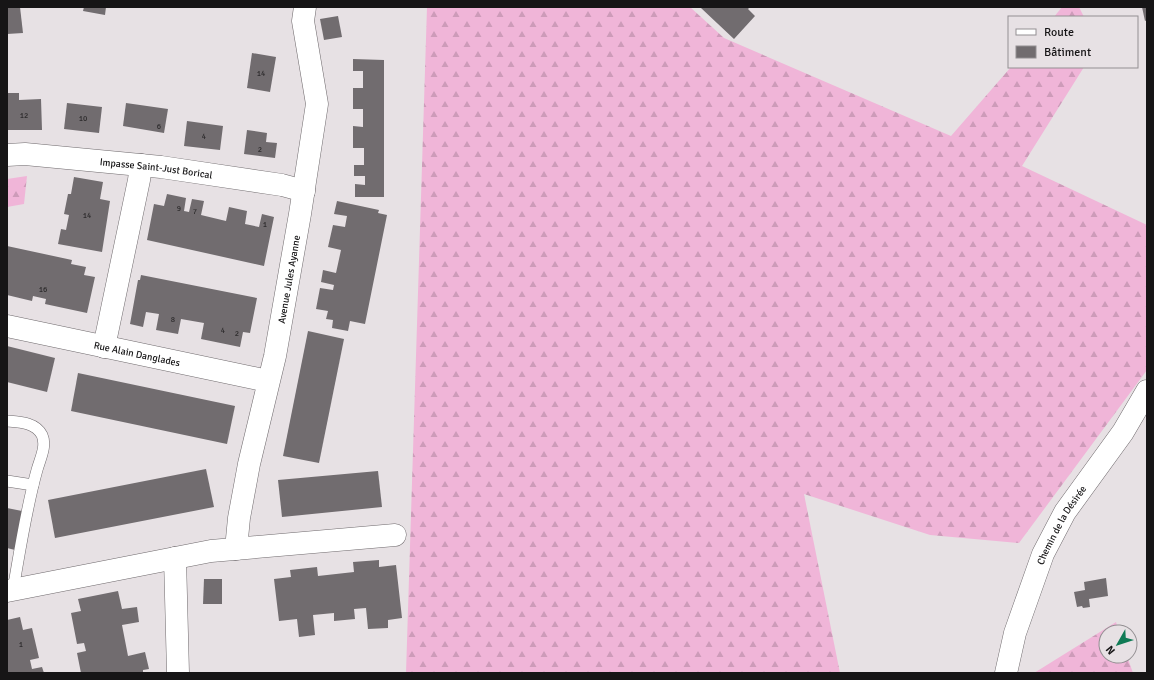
<svg xmlns="http://www.w3.org/2000/svg" width="1154" height="680" font-family="Signika,sans-serif">
	<style>
		.forest { fill: url(#forest-firs) }
		.building { fill: #716c6f }
		.lines { fill: none; stroke-linecap: round; stroke-linejoin: round }
		.service-casing { stroke: #6f6a6d; stroke-width: 12 }
		.minor-casing { stroke: #6f6a6d; stroke-width: 23 }
		.service { stroke: #fff; stroke-width: 11 }
		.minor { stroke: #fff; stroke-width: 22 }
		.labels { text-anchor: middle; stroke-width: 4; stroke-linejoin: round; paint-order: stroke }
		.number-label { font-size: 8px; fill: #2d2b2c }
		.street-label { font-size: 10px; fill: #161516; stroke: #e7e1e4 }
	</style>
	<defs>
		<pattern id="forest-firs" width="22" height="20" patternUnits="userSpaceOnUse"><rect width="22" height="20" fill="#f0b5d8"/><path d="M5 1l3.5 6h-7zM16 11l3.5 6h-7z" fill="#cd9bb9"/></pattern>
	</defs>
	<rect width="100%" height="100%" fill="#e7e1e4"/>
	<g class="forest">
		<polygon points="427,7 690,7 724,38 951,136 1011,67 1084,67 1022,166 1147,225 1147,370 1019,543 930,535 804,494 840,673 406,673"/>
		<polygon points="1062,7 1079,7 1084,17 1054,17"/>
		<polygon points="27,176 24,204 7,207 7,179"/>
		<polygon points="1116,622 1119,632 1106,632 1106,656 1127,656 1133,673 1034,673"/>
	</g>
	<g class="building">
		<polygon points="7,7 20,7 23,33 7,34"/>
		<polygon points="84,7 106,7 105,15 83,11"/>
		<polygon points="702,7 750,7 748,9 755,16 734,39 701,8"/>
		<polygon points="1142,7 1147,7 1147,20 1145,21"/>
		<polygon points="338,16 342,37 324,40 320,19"/>
		<polygon points="252,53 276,57 270,92 247,88"/>
		<polygon points="353,59 384,60 384,197 355,197 355,184 365,185 365,176 354,176 354,165 364,165 364,148 353,148 353,126 363,127 363,109 353,109 353,88 363,88 363,71 353,71"/>
		<polygon points="7,93 19,93 19,100 41,99 42,130 7,130"/>
		<polygon points="67,103 102,107 99,133 64,129"/>
		<polygon points="126,103 168,109 164,133 123,126"/>
		<polygon points="187,121 223,126 220,150 184,146"/>
		<polygon points="247,130 267,133 266,142 277,143 275,158 244,154"/>
		<polygon points="74,177 103,182 100,199 110,201 102,252 58,244 61,229 66,230 69,215 64,214 68,194 71,194"/>
		<polygon points="167,194 186,198 184,211 189,212 192,199 204,201 201,215 226,221 229,207 247,211 245,224 259,227 262,214 274,217 264,266 147,240 154,204 164,206"/>
		<polygon points="337,201 379,210 378,213 387,215 365,324 350,321 348,331 332,328 333,320 326,319 328,311 316,309 320,288 333,290 334,285 321,282 323,270 336,273 341,250 328,247 333,225 345,227 347,216 334,214"/>
		<polygon points="7,246 72,260 71,264 86,267 84,275 95,277 87,313 45,304 46,299 33,296 32,301 7,295"/>
		<polygon points="141,275 257,298 250,333 243,332 240,347 201,339 204,323 181,319 178,334 156,330 159,314 146,312 143,327 130,324 138,280 140,280"/>
		<polygon points="308,331 344,339 319,463 283,456"/>
		<polygon points="7,346 55,358 47,392 7,382"/>
		<polygon points="78,373 235,406 227,444 71,411"/>
		<polygon points="206,469 214,507 55,538 48,500"/>
		<polygon points="378,471 382,507 282,517 278,480"/>
		<polygon points="7,508 22,511 15,550 7,548"/>
		<polygon points="379,560 379,567 396,565 402,618 388,620 388,628 368,629 366,608 354,609 355,619 334,621 334,613 313,615 315,635 299,637 297,619 279,621 274,579 291,577 290,570 317,567 318,576 354,572 353,562"/>
		<polygon points="1106,578 1108,596 1089,599 1090,607 1083,608 1082,606 1077,607 1074,592 1085,590 1084,582"/>
		<polygon points="204,579 222,579 222,604 203,604"/>
		<polygon points="118,591 122,609 137,607 139,622 122,625 128,656 145,652 149,669 143,670 143,673 81,673 77,653 86,651 84,643 77,644 71,613 81,611 78,599"/>
		<polygon points="20,617 23,630 32,628 39,658 30,660 32,669 42,667 44,673 7,673 7,620"/>
	</g>
	<g class="lines">
		<g class="service-casing">
			<g id="service">
				<path d="M7,421C19,422 35,422 42,435C47,446 40,459 37,470C26,509 20,550 13,590"/>
				<polyline points="7,481 33,485"/>
			</g>
		</g>
		<g class="minor-casing">
			<g id="minor">
				<path id="s1" d="M7,155L25,154L161,167L282,185L304,191"/>
				<path id="s2" d="M7,326L268,381"/>
				<polyline points="104,347 139,180 141,165"/>
				<path id="s3" d="M236,549L239,518L249,464L275,356L300,214L317,104L303,21L305,7"/>
				<polyline points="175,558 178,673"/>
				<polyline points="7,591 211,551 395,535"/>
				<path id="s4" d="M1006,673L1015,633L1043,554L1065,512L1123,432L1147,391"/>
			</g>
		</g>
		<use href="#service" class="service"/>
		<use href="#minor" class="minor"/>
	</g>
	<g class="labels">
		<g class="number-label">
			<text x="261" y="76">14</text>
			<text x="24" y="118">12</text>
			<text x="83" y="121">10</text>
			<text x="159" y="129">6</text>
			<text x="204" y="139">4</text>
			<text x="260" y="152">2</text>
			<text x="179" y="211">9</text>
			<text x="195" y="214">7</text>
			<text x="87" y="218">14</text>
			<text x="265" y="227">1</text>
			<text x="43" y="292">16</text>
			<text x="173" y="322">8</text>
			<text x="223" y="333">4</text>
			<text x="237" y="336">2</text>
			<text x="21" y="647">1</text>
		</g>
		<g class="street-label">
			<text dy="4" stroke="none"><textPath href="#s1" startOffset="150">Impasse Saint-Just Borical</textPath></text>
			<text dy="4" stroke="none"><textPath href="#s3" startOffset="275">Avenue Jules Ayanne</textPath></text>
			<text dy="4" stroke="none"><textPath href="#s2" startOffset="133">Rue Alain Danglades</textPath></text>
			<text dy="4" stroke="none"><textPath href="#s4" startOffset="159">Chemin de la Désirée</textPath></text>
		</g>
	</g>
	<rect width="1154" height="680" fill="none" stroke="#161516" stroke-width="16"/>
	<rect x="1008" y="16" width="130" height="52" fill="#e7e1e4" stroke="#938f92"/>
	<rect x="1016" y="29" width="20" height="6" fill="#ffffff" stroke="#938f92"/>
	<text x="1044" y="36" font-size="12" fill="#161516">Route</text>
	<rect x="1016" y="46" width="20" height="12" fill="#716c6f" stroke="#938f92"/>
	<text x="1044" y="56" font-size="12" fill="#161516">Bâtiment</text>
	<g transform="translate(1118 644) rotate(231)"><circle r="19" fill="#e7e1e4" stroke="#938f92"/>
	<path d="M0-3L7 15L0 10L-7 15Z" fill="#107b55"/>
	<text y="-6" font-size="11" font-weight="bold" text-anchor="middle" fill="#161516">N</text>
	</g>
</svg>
